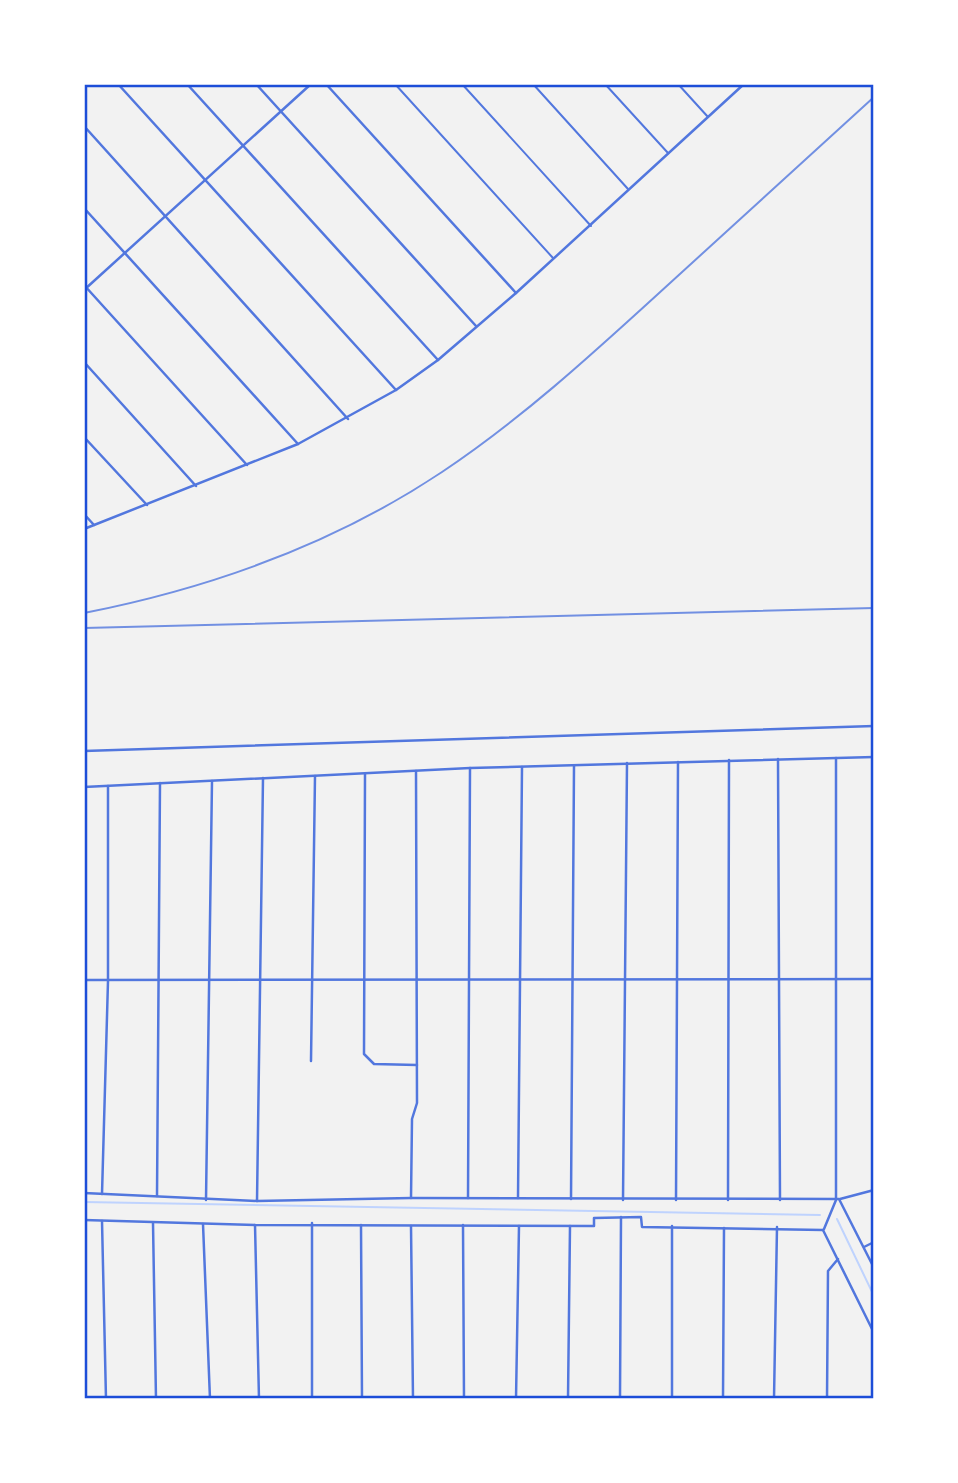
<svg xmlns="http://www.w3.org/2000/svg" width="958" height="1483" font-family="'IBM Plex Serif',serif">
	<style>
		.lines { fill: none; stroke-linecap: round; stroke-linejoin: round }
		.stream { stroke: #bfd3fe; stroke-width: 2 }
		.service { stroke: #5277de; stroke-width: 2 }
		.minor { stroke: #5277de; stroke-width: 2.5 }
		.rail { stroke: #7290e2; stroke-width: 2 }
		.neatline { fill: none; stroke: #1d4ed8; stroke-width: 2.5 }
	</style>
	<rect width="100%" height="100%" fill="#f2f2f2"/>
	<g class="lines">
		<g class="stream">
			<polyline points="84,1202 820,1215"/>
			<polyline points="837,1219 874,1296"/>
		</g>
		<g class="service">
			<polyline points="395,84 553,258"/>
			<polyline points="462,84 591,226"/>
			<polyline points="533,84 628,189"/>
			<polyline points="605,84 668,153"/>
			<polyline points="678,84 708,117"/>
		</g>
		<g class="minor">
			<polyline points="118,84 396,390"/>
			<polyline points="187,84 438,360"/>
			<polyline points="256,84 476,326"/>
			<polyline points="326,84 516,293"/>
			<polyline points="84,126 348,419"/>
			<polyline points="84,208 298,444"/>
			<polyline points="84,285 247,465"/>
			<polyline points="84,290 311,84"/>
			<polyline points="84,362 196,486"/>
			<polyline points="84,437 147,505"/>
			<polyline points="84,514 94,525"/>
			<polyline points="84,529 298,444 396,390 438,360 516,293 744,84"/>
			<polyline points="84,751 874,726"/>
			<polyline points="778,759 780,1200"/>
			<polyline points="365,774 364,1054 374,1064 417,1065"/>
			<polyline points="84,787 470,768 874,757"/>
			<polyline points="84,980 874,979"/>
			<polyline points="311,1061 315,776"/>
			<polyline points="84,1193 257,1201 411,1198 839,1199 874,1268"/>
			<polyline points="102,1194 108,981 108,786"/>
			<polyline points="157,1196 160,783"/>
			<polyline points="411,1198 412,1119 417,1103 416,771"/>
			<polyline points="468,1198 470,768"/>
			<polyline points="518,1198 522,767"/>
			<polyline points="571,1199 574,766"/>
			<polyline points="840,1199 874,1190"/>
			<polyline points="206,1200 212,781"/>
			<polyline points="623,1200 627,763"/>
			<polyline points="676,1200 678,762"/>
			<polyline points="728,1200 729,760"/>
			<polyline points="257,1201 263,778"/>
			<polyline points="84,1220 255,1225 594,1226 594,1218 641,1217 642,1227 823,1230"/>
			<polyline points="102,1221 106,1399"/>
			<polyline points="153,1223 156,1399"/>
			<polyline points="203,1224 210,1399"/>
			<polyline points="255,1225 259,1399"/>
			<polyline points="361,1225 362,1399"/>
			<polyline points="463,1225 464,1399"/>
			<polyline points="411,1226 413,1399"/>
			<polyline points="672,1226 672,1399"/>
			<polyline points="824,1229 836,1200 836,758"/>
			<polyline points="823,1230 874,1333"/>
			<polyline points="864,1247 874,1242"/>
			<polyline points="312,1399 312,1223"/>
			<polyline points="516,1399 519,1226"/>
			<polyline points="568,1399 570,1226"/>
			<polyline points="620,1399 621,1217"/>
			<polyline points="723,1399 724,1228"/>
			<polyline points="774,1399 777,1227"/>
			<polyline points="827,1399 828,1271 838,1259"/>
		</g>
		<g class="rail">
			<path d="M84,613C211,588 334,544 442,472C520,420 589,357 658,294C730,228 802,163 874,97"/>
			<polyline points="84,628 874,608"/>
		</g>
	</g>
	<rect width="958" height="1483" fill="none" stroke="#ffffff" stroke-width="172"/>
	<rect x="86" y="86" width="786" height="1311" class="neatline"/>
</svg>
